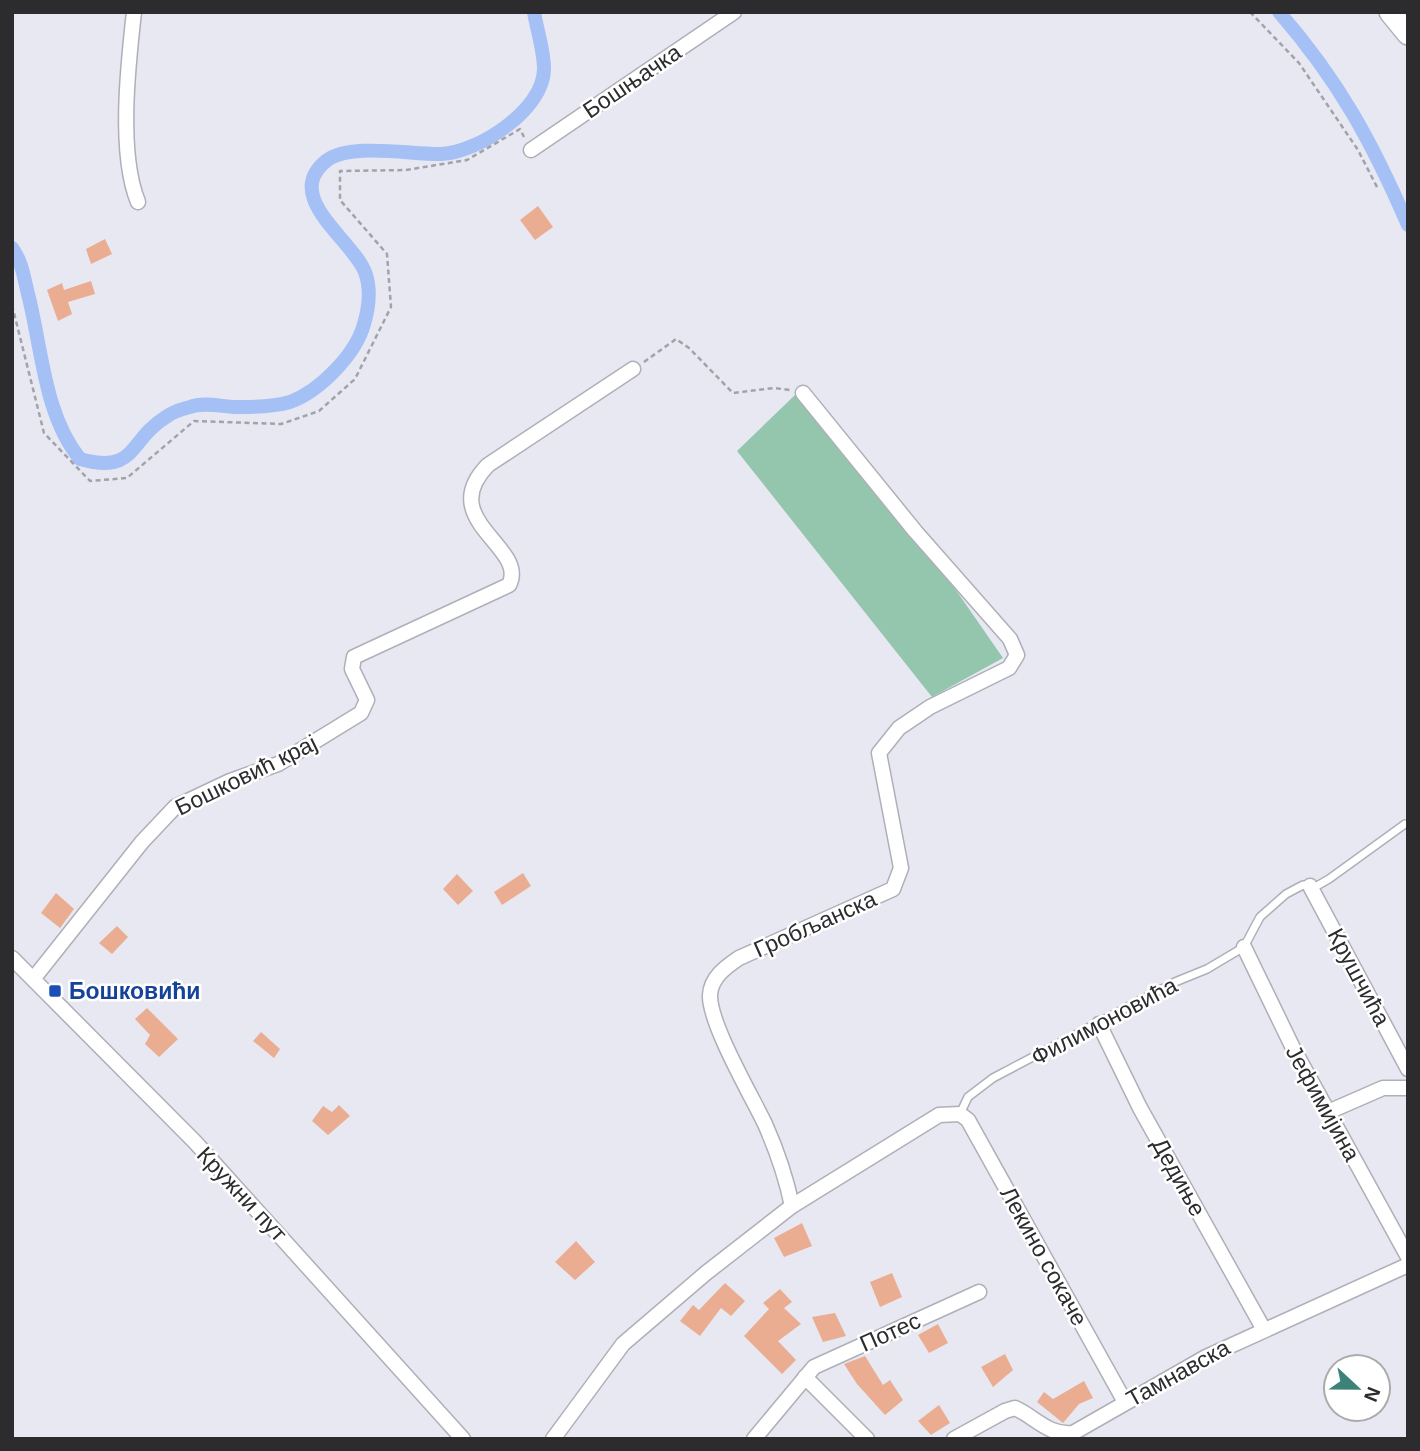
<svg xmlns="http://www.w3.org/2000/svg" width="1420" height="1451" font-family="Arial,sans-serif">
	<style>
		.green { fill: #94c6ae }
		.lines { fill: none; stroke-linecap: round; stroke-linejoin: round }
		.canal { stroke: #a4c0f5; stroke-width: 14 }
		.building { fill: #eaad91 }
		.lane-casing { stroke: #afafb8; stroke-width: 10 }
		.street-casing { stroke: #afafb8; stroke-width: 17 }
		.secondary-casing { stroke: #afafb8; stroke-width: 24 }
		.path { stroke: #a2a2a9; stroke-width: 2.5; stroke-dasharray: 5 3.5; stroke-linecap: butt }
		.lane { stroke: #fff; stroke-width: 7 }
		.street { stroke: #fff; stroke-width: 14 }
		.secondary { stroke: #fff; stroke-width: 21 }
		.transit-dot { fill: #1a4fb4; stroke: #fff; stroke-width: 2.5 }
		.labels { text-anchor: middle; stroke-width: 5; stroke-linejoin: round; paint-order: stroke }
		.street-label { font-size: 23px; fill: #2c2c2f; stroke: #fff }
		.transit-label { font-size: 23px; font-weight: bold; fill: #164399; stroke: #fff; text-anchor: start }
	</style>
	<rect width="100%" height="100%" fill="#e8e8f2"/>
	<polygon class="green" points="795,395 915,531 1003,658 932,697 737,451"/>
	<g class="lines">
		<g class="canal">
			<path d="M1279,12C1339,81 1372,142 1408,225"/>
			<path d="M12,248C22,261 24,278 28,294C42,348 44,415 80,459C137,475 128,440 166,417C172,412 182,409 190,407C205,401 226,408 242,407C257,407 276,406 290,402C320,391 356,354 364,324C369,307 371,288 365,272C352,239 282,197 326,161C350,142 412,155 441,154C477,153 544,110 544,69C544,51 537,30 534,12"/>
		</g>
	</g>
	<g class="building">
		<polygon points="538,206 553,227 535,240 520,220"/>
		<polygon points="105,239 112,254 91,264 86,249"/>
		<polygon points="91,281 95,294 68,302 72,314 58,321 47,290 62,283 64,290"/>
		<polygon points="523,873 531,886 502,905 494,892"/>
		<polygon points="457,874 473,891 458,905 443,889"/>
		<polygon points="56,893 74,909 60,928 41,913"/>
		<polygon points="117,926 128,937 112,954 99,943"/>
		<polygon points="147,1008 178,1039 159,1057 145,1044 150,1035 135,1019"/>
		<polygon points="261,1032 280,1049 274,1058 253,1041"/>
		<polygon points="339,1105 350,1116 328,1135 312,1121 323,1106 332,1112"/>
		<polygon points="802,1223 812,1246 784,1257 774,1238"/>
		<polygon points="576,1241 595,1262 575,1280 555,1262"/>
		<polygon points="892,1273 902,1297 880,1307 870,1282"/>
		<polygon points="725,1283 745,1301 731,1316 721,1308 700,1336 680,1321 693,1305 699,1310"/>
		<polygon points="780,1289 792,1302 784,1308 801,1324 778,1341 796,1360 782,1374 744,1336 769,1309 763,1303"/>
		<polygon points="835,1313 846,1336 823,1342 812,1317"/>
		<polygon points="938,1324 948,1343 929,1353 918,1335"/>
		<polygon points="1005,1354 1013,1370 993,1387 981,1367"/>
		<polygon points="865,1356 883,1385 890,1380 903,1400 885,1415 857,1384 844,1364"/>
		<polygon points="1084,1381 1093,1398 1079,1404 1063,1423 1037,1402 1044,1392 1053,1399"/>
		<polygon points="939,1405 950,1423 931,1435 918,1421"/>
	</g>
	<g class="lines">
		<g class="lane-casing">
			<polyline id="lane" points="960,1114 968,1097 993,1078 1175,982 1207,969 1244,947 1260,917 1286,894 1303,885 1315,887 1329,879 1405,824"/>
		</g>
		<g class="street-casing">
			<g id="street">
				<path d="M134,12C128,65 118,153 138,202"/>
				<polyline points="531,150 734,12"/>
				<polyline points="1310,886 1408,1069"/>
				<polyline points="1244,947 1293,1048 1408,1257"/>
				<polyline points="12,958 195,1142 463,1439"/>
				<path d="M34,978L142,842L175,807L230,781L278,764L361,713L367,700L352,669L354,657L509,585C529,547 434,520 488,465L633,369"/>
				<polyline points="1099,1024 1140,1108 1263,1328"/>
				<polyline points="1328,1112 1383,1088 1408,1088"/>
				<path d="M792,1206C786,1177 777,1151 765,1124C751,1095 709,1023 710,995C711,977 726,967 739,958L893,889L901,868L879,753L899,728L930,707L1009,668L1017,655L1010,639L915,531L803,393"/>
				<polyline points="805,1377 867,1439"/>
				<polyline points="553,1439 623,1344 706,1273 792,1206 939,1115 960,1114 968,1120 1125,1402"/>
				<polyline points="754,1439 814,1367 979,1292"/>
				<path d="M954,1439L1005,1411L1015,1408C1035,1417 1049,1436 1073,1433L1206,1357L1408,1265"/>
			</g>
		</g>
		<g class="secondary-casing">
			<polyline id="secondary" points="1390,12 1408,34"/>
		</g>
		<g class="path">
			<polyline points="1250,12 1299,63 1358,150 1378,189"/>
			<polyline points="12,305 44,433 90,481 127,478 194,421 281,424 319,411 355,379 391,307 387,254 340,200 340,171 406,170 467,160 520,129 524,137"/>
			<polyline points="644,362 676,339 689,348 733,393 774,388 790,390"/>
		</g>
		<use href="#lane" class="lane"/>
		<use href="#street" class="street"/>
		<use href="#secondary" class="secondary"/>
	</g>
	<rect class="transit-dot" x="48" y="984" width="14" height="14" rx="3.5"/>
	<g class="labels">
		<g class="street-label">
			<text transform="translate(632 81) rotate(-34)" y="8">Бошњачка</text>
			<text transform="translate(246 775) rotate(-26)" y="8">Бошковић крај</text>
			<text transform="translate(815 924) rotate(-24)" y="8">Гробљанска</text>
			<text transform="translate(1359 977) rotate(62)" y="8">Крушчића</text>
			<text transform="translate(1104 1021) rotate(-28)" y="8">Филимоновића</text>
			<text transform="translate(1323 1103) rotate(61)" y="8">Јефимијина</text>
			<text transform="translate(1179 1177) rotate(61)" y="8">Дедиње</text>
			<text transform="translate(242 1194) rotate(47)" y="8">Кружни пут</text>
			<text transform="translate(1044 1256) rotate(61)" y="8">Лекино сокаче</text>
			<text transform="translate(890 1332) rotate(-24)" y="8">Потес</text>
			<text transform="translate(1178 1373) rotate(-29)" y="8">Тамнавска</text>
		</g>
		<g class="transit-label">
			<text x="69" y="999">Бошковићи</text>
		</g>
	</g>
	<rect width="1420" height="1451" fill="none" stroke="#2c2c2f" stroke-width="28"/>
	<g transform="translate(1357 1388) rotate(112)"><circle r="33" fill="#ffffff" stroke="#ababac" stroke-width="2"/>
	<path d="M0-5L12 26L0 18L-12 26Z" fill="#3d8278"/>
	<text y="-10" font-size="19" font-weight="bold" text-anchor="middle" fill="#2c2c2f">N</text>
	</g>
</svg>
